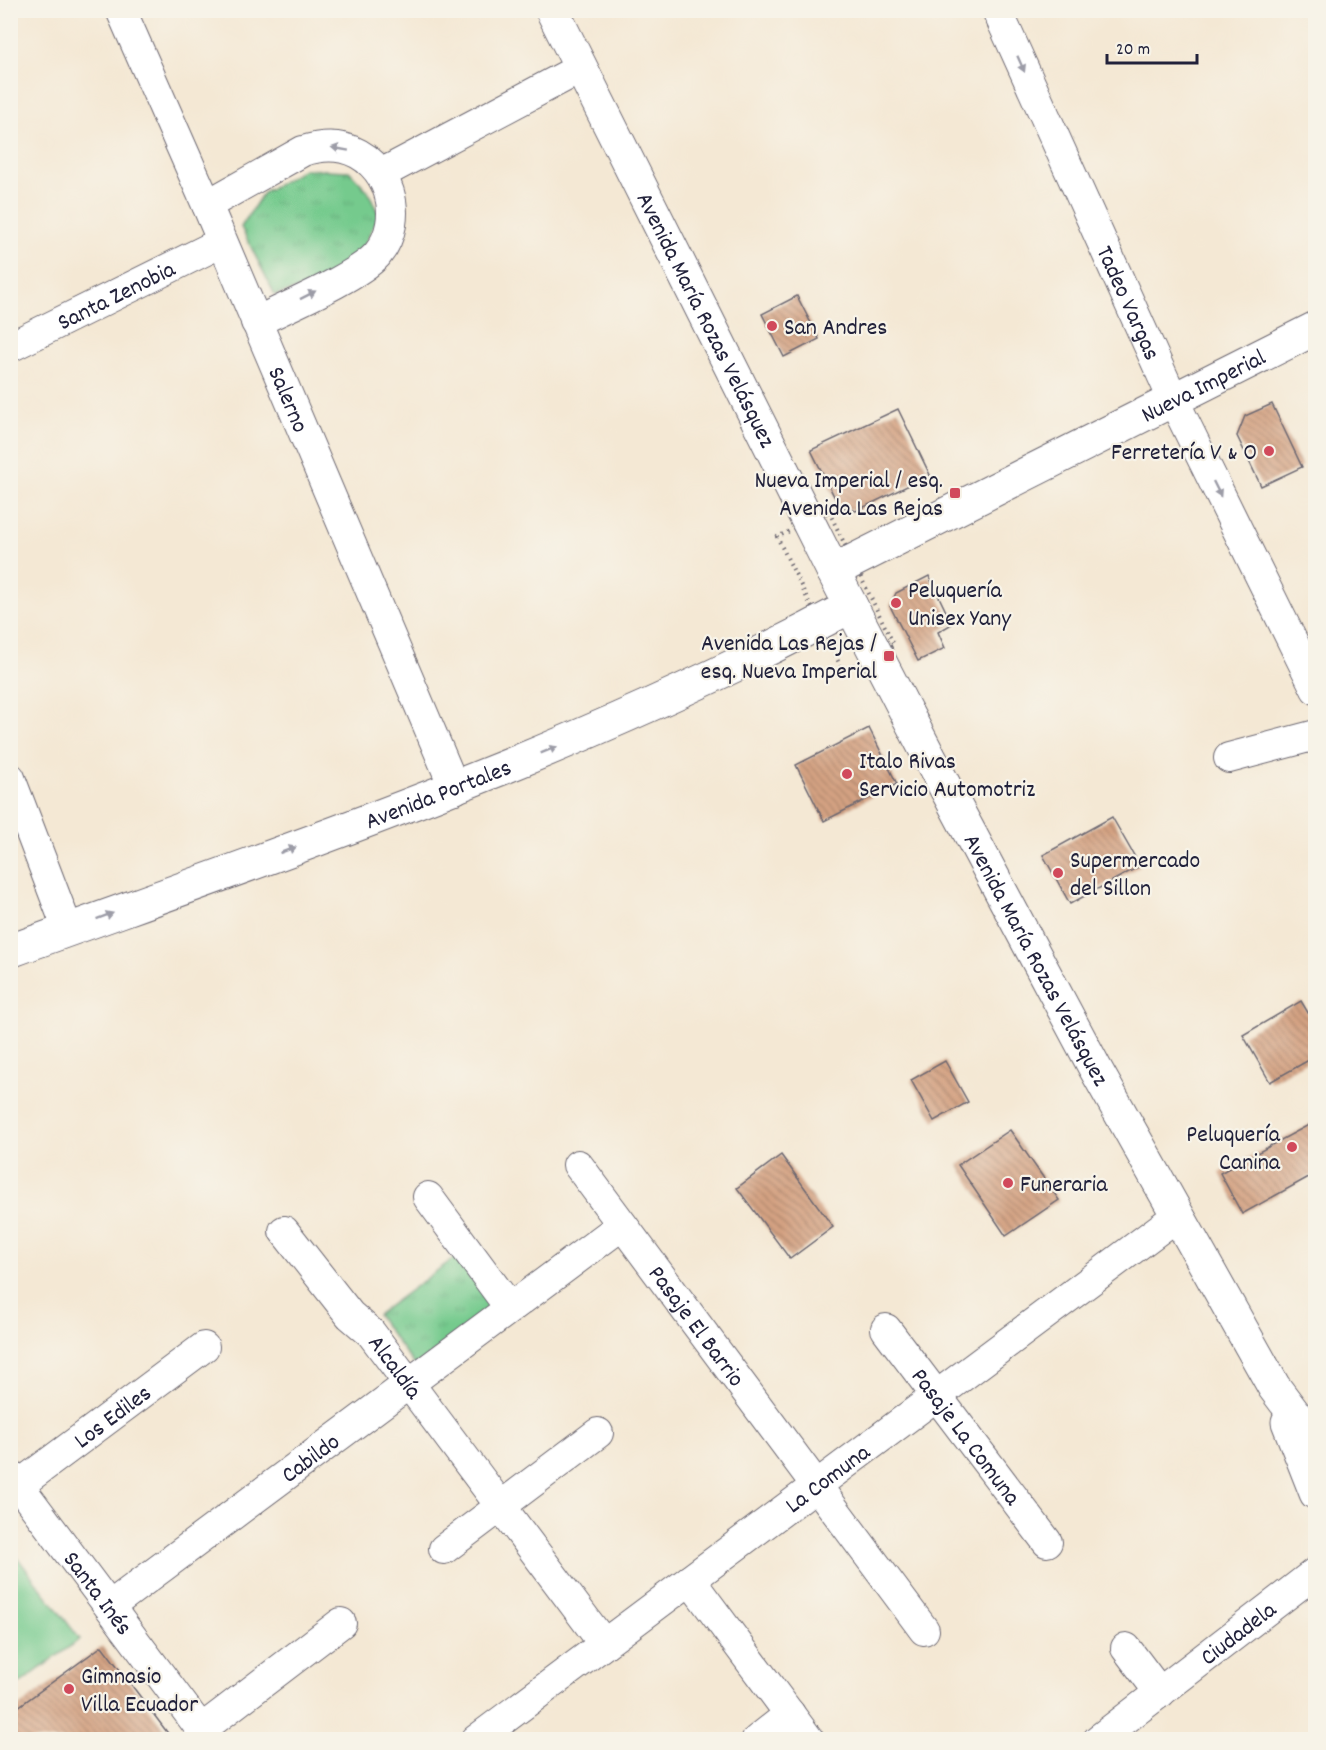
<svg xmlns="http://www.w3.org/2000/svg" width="1326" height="1750" font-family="Dekko,sans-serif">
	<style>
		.grass { fill: url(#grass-tufts); stroke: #4c7664; stroke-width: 1.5 }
		.garden { fill: #75ca8d; stroke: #4c7664; stroke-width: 1.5 }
		.building { fill: url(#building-back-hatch) }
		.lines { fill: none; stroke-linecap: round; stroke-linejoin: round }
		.minor-casing { stroke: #6c6771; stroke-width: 32 }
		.major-casing { stroke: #6c6771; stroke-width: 35 }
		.path { stroke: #6c6771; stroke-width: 4; stroke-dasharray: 1.5 4.5; stroke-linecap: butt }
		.minor { stroke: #fff; stroke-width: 30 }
		.major { stroke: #fff; stroke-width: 33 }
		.oneway { fill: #9c9ca7 }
		.poi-dot { fill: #d1495b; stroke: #f7f3e8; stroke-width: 2 }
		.labels { text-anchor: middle; stroke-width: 4.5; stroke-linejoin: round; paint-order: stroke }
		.street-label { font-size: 24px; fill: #22223b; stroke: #f7f3e8 }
		.poi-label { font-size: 24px; fill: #22223b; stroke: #f7f3e8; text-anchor: start }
	</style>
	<defs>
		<pattern id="grass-tufts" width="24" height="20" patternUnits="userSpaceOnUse" patternTransform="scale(1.5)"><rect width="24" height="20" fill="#75ca8d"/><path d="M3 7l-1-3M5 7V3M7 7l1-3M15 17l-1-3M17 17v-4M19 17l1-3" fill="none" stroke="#65ad7b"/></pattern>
		<pattern id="building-back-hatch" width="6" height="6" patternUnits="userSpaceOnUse" patternTransform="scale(1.5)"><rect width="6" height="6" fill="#d4a282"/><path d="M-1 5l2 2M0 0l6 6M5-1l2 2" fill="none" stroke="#ac846c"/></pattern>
	</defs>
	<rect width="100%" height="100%" fill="#f7f3e8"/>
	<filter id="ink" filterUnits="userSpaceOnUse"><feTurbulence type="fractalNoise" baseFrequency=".0167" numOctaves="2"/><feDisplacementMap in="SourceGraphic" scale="12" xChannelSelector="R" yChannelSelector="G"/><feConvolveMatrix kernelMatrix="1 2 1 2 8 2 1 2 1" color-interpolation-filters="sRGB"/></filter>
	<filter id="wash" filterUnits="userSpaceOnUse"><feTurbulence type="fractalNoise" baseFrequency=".008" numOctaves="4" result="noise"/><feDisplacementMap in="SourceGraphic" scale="24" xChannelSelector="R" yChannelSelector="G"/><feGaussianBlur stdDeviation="1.35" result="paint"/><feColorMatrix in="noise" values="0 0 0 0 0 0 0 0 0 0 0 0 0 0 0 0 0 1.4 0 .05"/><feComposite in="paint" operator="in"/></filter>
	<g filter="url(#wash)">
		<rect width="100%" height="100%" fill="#f4e8d4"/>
		<g class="grass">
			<polygon points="304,169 349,171 368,191 379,215 360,254 318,284 275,295 241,227 263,193"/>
			<polygon points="461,1253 500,1305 415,1366 377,1315"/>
		</g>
		<polygon class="garden" points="10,1548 80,1639 11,1690 10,1690"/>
		<g id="blocks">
			<g class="building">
				<polygon points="797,296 819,339 784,357 762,314"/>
				<polygon points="1272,404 1302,467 1261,486 1237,436 1245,416"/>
				<polygon points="898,409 930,475 856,511 839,506 811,450"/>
				<polygon points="929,576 952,624 938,632 945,648 918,661 890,606 896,593"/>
				<polygon points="869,728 897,784 824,821 796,765"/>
				<polygon points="1112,817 1140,866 1070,904 1043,855"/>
				<polygon points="1301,1001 1316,1026 1316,1056 1270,1082 1243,1035"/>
				<polygon points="945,1061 968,1102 934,1121 911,1080"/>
				<polygon points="1316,1121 1316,1173 1242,1214 1220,1173"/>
				<polygon points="1010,1130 1059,1200 1006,1236 958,1165"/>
				<polygon points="781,1155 833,1227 790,1259 737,1188"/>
				<polygon points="102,1646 173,1740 10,1740 10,1713"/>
			</g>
		</g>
	</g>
	<g filter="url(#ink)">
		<use href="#blocks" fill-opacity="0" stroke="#6c6771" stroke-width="1.5"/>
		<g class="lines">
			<g class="minor-casing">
				<g id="minor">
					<path id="s1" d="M121,10L207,205L455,789"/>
					<path id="s2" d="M997,10L1173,399L1316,689"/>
					<polyline points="381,174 581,68"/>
					<path d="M207,205L303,151C316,147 330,145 343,148C390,159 407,219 377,255C357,277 286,307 256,322"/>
					<path id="s3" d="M10,347L222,242"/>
					<polyline points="1229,758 1316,735"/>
					<polyline points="10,778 68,930"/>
					<path id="s4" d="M578,1165L924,1630"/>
					<polyline points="428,1197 510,1308"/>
					<path id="s5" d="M284,1231L350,1315L371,1333L604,1644"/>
					<path id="s6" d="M886,1329L1047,1542"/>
					<path id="s7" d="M10,1474L209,1740"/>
					<path id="s8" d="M19,1485L204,1347"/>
					<polyline points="444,1549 598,1433"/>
					<polyline points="690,1580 809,1740"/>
					<path id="s9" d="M110,1606L622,1225"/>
					<polyline points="1126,1648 1160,1693"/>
					<polyline points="202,1729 341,1623"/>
					<path id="s10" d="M476,1740L1177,1216"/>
					<polyline points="757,1740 790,1714"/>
					<path id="s11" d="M1098,1740L1316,1572"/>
				</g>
			</g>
			<g class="major-casing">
				<g id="major">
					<path id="s12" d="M552,10L833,571L935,768L1095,1068L1274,1387L1316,1443"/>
					<path id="s13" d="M833,571L1316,328"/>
					<path id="s14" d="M10,951C296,847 583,751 851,606"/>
					<polyline points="1288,1422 1316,1493"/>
				</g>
			</g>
			<polygon class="path" points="829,512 894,645 843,671 777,537"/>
			<use href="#minor" class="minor"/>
			<use href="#major" class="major"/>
		</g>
		<defs><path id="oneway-solid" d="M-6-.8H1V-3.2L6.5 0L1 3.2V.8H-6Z" transform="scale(1.5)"/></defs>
		<g class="oneway">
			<use href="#oneway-solid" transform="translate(1021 64) rotate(66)"/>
			<use href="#oneway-solid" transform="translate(340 149) rotate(-170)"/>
			<use href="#oneway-solid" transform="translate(308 295) rotate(-27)"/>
			<use href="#oneway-solid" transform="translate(1217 489) rotate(64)"/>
			<use href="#oneway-solid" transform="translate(549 750) rotate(-22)"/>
			<use href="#oneway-solid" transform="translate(288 850) rotate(-20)"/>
			<use href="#oneway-solid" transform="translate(105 916) rotate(-20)"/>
		</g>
	</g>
	<g class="poi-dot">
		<circle cx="772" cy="326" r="6"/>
		<circle cx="1269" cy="451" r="6"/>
		<rect x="949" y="487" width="12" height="12" rx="3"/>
		<circle cx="896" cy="603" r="6"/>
		<rect x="883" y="650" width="12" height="12" rx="3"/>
		<circle cx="847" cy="774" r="6"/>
		<circle cx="1058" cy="873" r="6"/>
		<circle cx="1292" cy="1147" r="6"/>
		<circle cx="1008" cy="1183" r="6"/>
		<circle cx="69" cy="1689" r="6"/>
	</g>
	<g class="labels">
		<g class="street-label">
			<text dy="8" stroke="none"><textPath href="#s3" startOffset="118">Santa Zenobia</textPath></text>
			<text dy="8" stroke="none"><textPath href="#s2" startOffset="321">Tadeo Vargas</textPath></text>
			<text dy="8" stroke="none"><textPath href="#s12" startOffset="346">Avenida María Rozas Velásquez</textPath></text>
			<text dy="8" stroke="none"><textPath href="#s13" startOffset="414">Nueva Imperial</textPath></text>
			<text dy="8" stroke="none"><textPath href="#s1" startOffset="424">Salerno</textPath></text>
			<text dy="8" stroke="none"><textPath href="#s14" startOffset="456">Avenida Portales</textPath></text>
			<text dy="8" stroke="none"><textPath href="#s12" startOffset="1066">Avenida María Rozas Velásquez</textPath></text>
			<text dy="8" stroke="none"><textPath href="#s4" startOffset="200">Pasaje El Barrio</textPath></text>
			<text dy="8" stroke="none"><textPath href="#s5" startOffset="176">Alcaldía</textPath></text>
			<text dy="8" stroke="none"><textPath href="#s8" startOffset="116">Los Ediles</textPath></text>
			<text dy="8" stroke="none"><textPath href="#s6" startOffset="134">Pasaje La Comuna</textPath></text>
			<text dy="8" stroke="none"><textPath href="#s9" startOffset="249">Cabildo</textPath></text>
			<text dy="8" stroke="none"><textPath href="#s10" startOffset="438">La Comuna</textPath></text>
			<text dy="8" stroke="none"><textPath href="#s7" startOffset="148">Santa Inés</textPath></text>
			<text dy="8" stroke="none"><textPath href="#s11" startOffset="176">Ciudadela</textPath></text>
		</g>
		<g class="poi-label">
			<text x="784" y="334">San Andres</text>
			<text x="1257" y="459" text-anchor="end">Ferretería V &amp; O</text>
			<text x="943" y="487" text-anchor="end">Nueva Imperial / esq.<tspan x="943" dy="28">Avenida Las Rejas</tspan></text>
			<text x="908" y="597">Peluquería<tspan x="908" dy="28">Unisex Yany</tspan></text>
			<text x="877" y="650" text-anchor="end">Avenida Las Rejas /<tspan x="877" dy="28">esq. Nueva Imperial</tspan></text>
			<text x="859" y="768">Italo Rivas<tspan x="859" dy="28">Servicio Automotriz</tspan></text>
			<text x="1070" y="867">Supermercado<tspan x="1070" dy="28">del Sillon</tspan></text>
			<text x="1280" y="1141" text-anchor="end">Peluquería<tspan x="1280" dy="28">Canina</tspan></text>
			<text x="1020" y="1191">Funeraria</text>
			<text x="81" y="1683">Gimnasio<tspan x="81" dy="28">Villa Ecuador</tspan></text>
		</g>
	</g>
	<rect width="1326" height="1750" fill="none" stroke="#f7f3e8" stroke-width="36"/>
	<path d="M1107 54v9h90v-9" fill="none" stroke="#22223b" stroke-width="3"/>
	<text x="1116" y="54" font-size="18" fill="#22223b" stroke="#f7f3e8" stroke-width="4.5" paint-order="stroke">20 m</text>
</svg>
